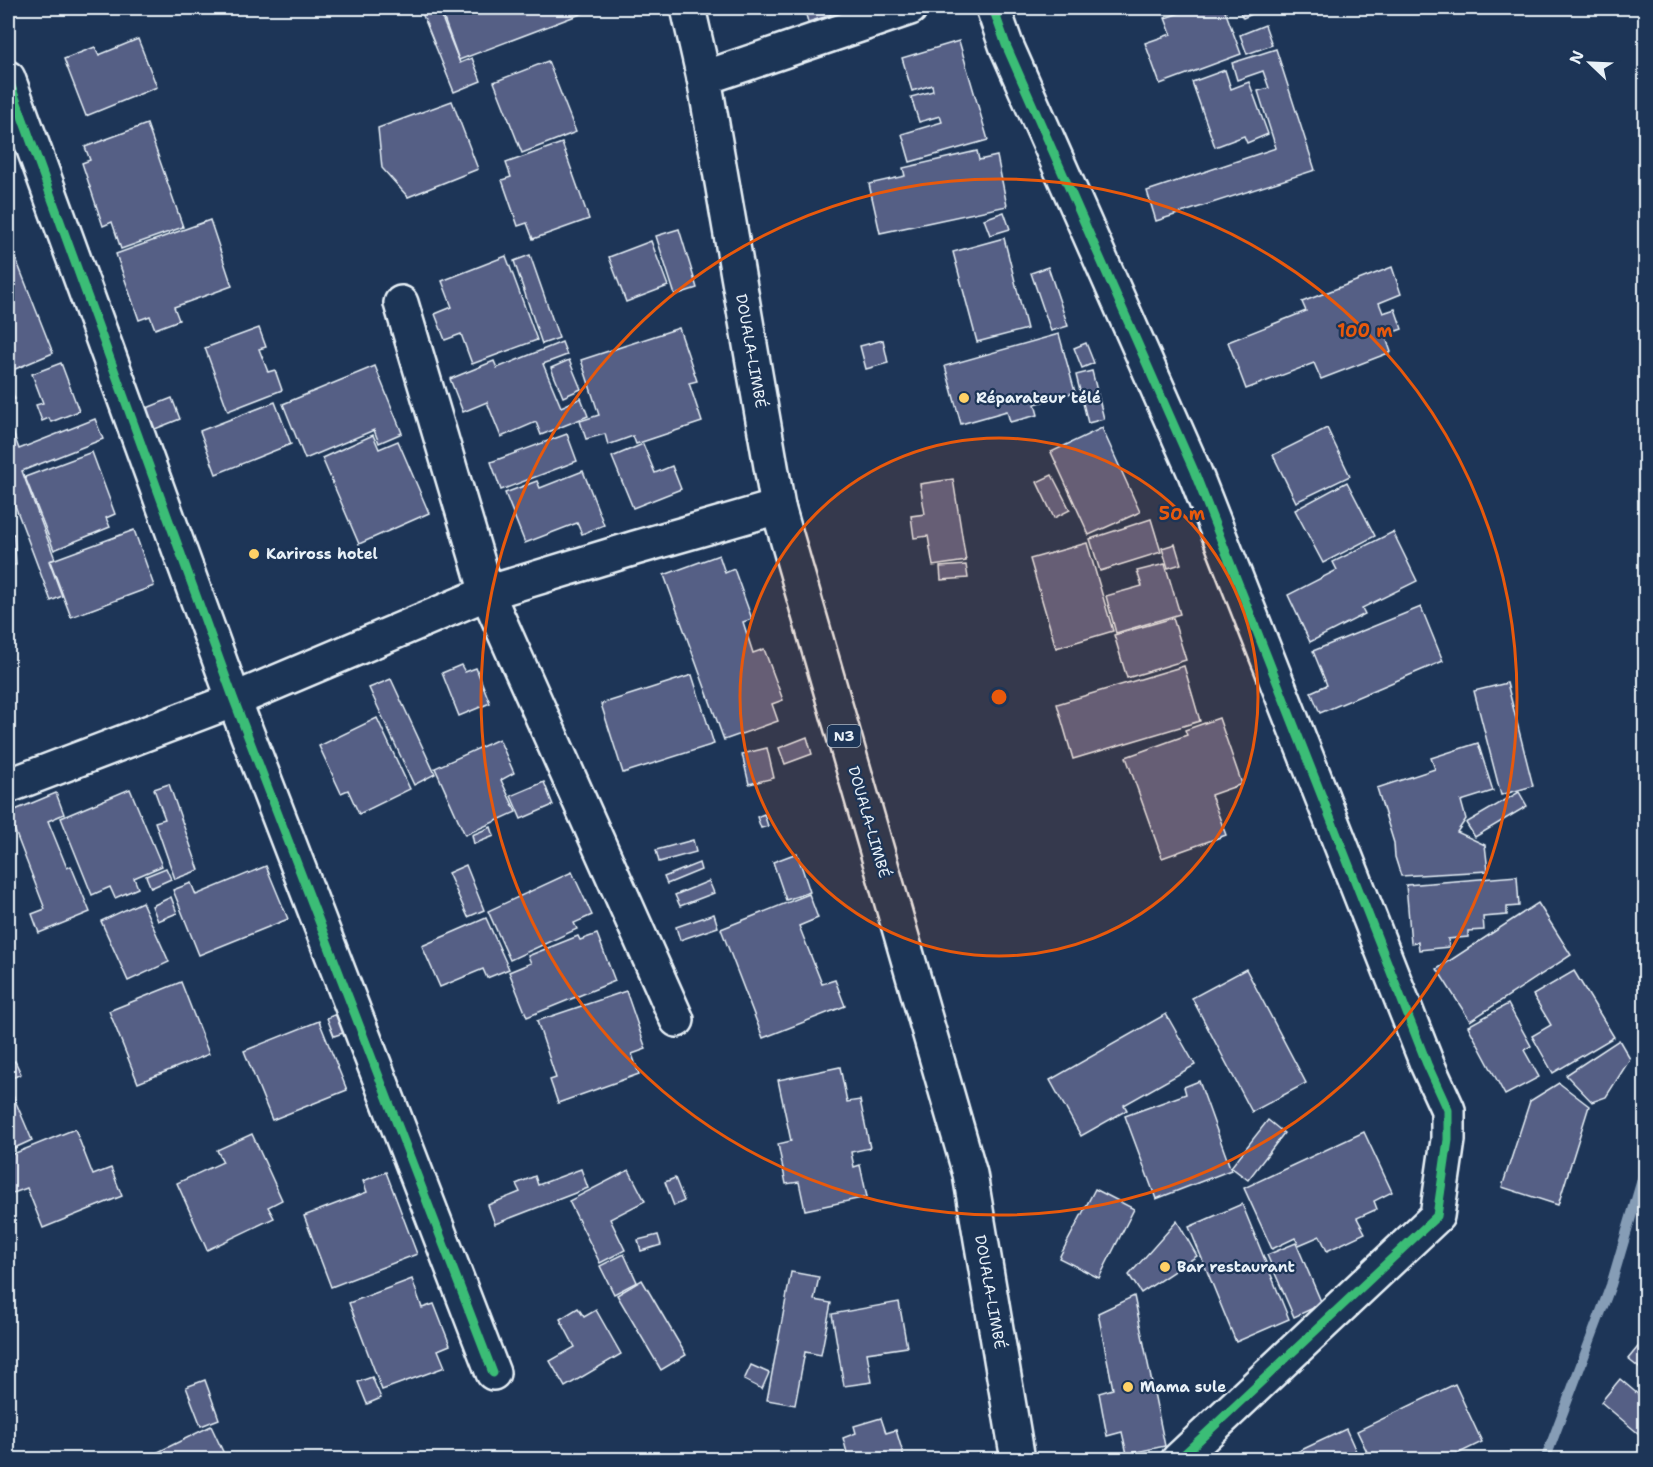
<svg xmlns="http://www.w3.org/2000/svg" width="1653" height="1467" font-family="'Shantell Sans',sans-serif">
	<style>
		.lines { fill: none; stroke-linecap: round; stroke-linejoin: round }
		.stream { stroke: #869db6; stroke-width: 10 }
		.building { fill: #545e85; stroke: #e8f1f8; stroke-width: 1.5 }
		.street-casing { stroke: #e8f1f8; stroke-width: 38 }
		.highway-casing { stroke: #e8f1f8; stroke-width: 38 }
		.street { stroke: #1d3557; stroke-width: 33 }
		.highway { stroke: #1d3557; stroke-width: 33 }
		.cycleway-casing { stroke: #1d3557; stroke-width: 13 }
		.cycleway { stroke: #3abd76; stroke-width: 9 }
		.ring { fill: none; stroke: #e8590c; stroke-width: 3 }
		.poi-dot { fill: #ffd166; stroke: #1d3557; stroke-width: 2 }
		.labels { text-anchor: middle; stroke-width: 4.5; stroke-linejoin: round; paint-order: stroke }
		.shield { fill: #1d3557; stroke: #abb9c8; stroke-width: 1.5 }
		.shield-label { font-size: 14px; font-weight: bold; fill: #e8f1f8 }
		.street-label { font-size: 15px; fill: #e8f1f8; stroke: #1d3557 }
		.poi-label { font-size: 15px; font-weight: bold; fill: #e8f1f8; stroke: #1d3557; text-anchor: start }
		.centre { fill: #e8590c; stroke: #1d3557; stroke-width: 3 }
		.ring-label { font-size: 18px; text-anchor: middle; font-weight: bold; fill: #e8590c; stroke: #1d3557; stroke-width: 4.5; stroke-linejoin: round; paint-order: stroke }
	</style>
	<rect width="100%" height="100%" fill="#1d3557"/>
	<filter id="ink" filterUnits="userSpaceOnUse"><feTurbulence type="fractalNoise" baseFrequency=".0167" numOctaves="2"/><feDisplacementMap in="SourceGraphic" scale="12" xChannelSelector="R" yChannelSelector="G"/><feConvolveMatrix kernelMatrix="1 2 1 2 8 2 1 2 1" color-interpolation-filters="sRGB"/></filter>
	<g filter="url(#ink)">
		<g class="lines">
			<polyline class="stream" points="1545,1460 1611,1285 1646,1166"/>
		</g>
		<g class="building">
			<polygon points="420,8 438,8 460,63 472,58 481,81 454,92"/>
			<polygon points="440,8 590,8 591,10 459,60"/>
			<polygon points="804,8 828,8 831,15 808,22"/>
			<polygon points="1194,8 1224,8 1241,54 1160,84 1145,43 1171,34 1165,18"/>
			<polygon points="1238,8 1266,8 1243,18"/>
			<polygon points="1265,25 1272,45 1247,54 1240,35"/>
			<polygon points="138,39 157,87 86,116 64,59 95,47 99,55"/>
			<polygon points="959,41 988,140 910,162 902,134 942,122 940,116 919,122 911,97 933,91 932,85 912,91 902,58"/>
			<polygon points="1276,49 1315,170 1156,221 1147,191 1276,148 1258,91 1269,88 1263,71 1237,80 1232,63"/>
			<polygon points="548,61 576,132 522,153 494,82"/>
			<polygon points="1225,70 1231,89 1249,82 1268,134 1247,143 1244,136 1215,147 1192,82"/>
			<polygon points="452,101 478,169 408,197 382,168 378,128"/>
			<polygon points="147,124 183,227 121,249 112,222 103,226 82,163 90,160 85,147"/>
			<polygon points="562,143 589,219 533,239 527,223 518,226 502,180 511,177 506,163"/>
			<polygon points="977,151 979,160 997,156 1007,206 880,233 869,184 905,176 903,168"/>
			<polygon points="1004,212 1010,229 990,235 984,219"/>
			<polygon points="210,220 232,286 174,307 179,320 155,329 150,316 139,320 116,254"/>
			<polygon points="679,229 697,288 675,295 656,236"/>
			<polygon points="1004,238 1027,329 977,342 953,252"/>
			<polygon points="8,239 53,353 8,372"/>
			<polygon points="651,241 668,286 626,302 609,257"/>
			<polygon points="530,255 559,338 542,344 514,261"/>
			<polygon points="506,256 537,340 472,364 461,334 445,340 435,314 452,307 442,281"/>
			<polygon points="1048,267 1068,326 1051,331 1031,273"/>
			<polygon points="1392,267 1401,294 1379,303 1383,313 1395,309 1402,329 1385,335 1391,352 1321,379 1314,363 1246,389 1228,342 1306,311 1302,302"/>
			<polygon points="259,328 266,347 259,349 268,372 275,370 282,390 228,411 205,348"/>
			<polygon points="679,328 697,381 689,383 702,422 636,444 633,436 608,445 605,434 586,439 580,421 599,415 581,360"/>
			<polygon points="1059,334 1075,392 1035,404 1038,415 1010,422 1007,411 961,424 945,366"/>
			<polygon points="883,340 888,363 866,369 860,346"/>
			<polygon points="562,342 567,355 543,364 561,407 581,398 588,416 541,435 536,422 501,437 487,402 463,412 450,379 494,361 497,368"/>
			<polygon points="1086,343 1094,363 1082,368 1074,348"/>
			<polygon points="569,360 581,389 563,397 551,368"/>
			<polygon points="61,363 79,411 51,422 49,418 42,421 36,405 43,403 32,374"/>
			<polygon points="375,366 402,433 379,443 374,430 305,459 283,404"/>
			<polygon points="1092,371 1104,419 1088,423 1076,375"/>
			<polygon points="9,384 15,399 8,402 8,385"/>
			<polygon points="172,398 180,419 150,431 142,410"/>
			<polygon points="275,402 291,444 216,474 200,431"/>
			<polygon points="8,419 19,449 95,419 103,439 22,471 55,559 49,561 62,596 51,601 8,487"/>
			<polygon points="1102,428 1140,512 1089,535 1051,452"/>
			<polygon points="1327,428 1350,476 1296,502 1273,455"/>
			<polygon points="567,434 577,461 501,490 491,462"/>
			<polygon points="373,435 379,449 398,441 429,513 359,544 322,458"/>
			<polygon points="643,444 655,473 672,466 681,489 633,508 612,457"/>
			<polygon points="92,452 115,514 106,518 110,527 54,550 25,477"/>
			<polygon points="583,471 604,525 582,534 577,523 525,543 505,493 537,481 540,488"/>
			<polygon points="1052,475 1070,510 1054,518 1037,482"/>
			<polygon points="953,479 966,561 933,566 928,536 914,538 911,516 925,514 920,484"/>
			<polygon points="1347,482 1375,536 1323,563 1295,510"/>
			<polygon points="1151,519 1161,552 1100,571 1090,539"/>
			<polygon points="134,530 154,586 71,617 50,561"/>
			<polygon points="1393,532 1417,581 1362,608 1365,614 1310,642 1288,595 1337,570 1333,562"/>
			<polygon points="14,534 16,565 8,565 8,535"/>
			<polygon points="1087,543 1113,631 1056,648 1030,559"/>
			<polygon points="1175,544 1181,564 1168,568 1162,548"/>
			<polygon points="719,555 725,573 734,569 752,619 743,622 753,653 764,649 783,700 772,704 778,721 724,740 664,575"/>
			<polygon points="1165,564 1180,614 1116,633 1106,596 1142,586 1137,571"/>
			<polygon points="966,565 968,578 941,580 940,567"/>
			<polygon points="1421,607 1443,661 1320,713 1311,692 1327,685 1313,651"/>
			<polygon points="1173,618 1186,660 1127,678 1114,635"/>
			<polygon points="461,665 465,672 476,668 490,703 459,716 442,673"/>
			<polygon points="1184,666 1200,721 1073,759 1057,704"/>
			<polygon points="692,675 714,744 623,773 601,704"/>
			<polygon points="391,679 435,774 414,785 369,688"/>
			<polygon points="1507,683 1533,786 1501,795 1474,691"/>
			<polygon points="377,718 410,789 359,814 348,790 341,793 319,746"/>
			<polygon points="1219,718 1242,784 1211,795 1226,835 1162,858 1126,757 1187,735 1185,730"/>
			<polygon points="807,737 812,754 785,764 779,748"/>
			<polygon points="499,739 514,773 501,780 516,812 465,835 435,768"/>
			<polygon points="1478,743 1493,791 1461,801 1466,819 1457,832 1485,845 1488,871 1401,876 1395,857 1394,843 1377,788 1435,769 1431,758"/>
			<polygon points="767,748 774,778 749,784 742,754"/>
			<polygon points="544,782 553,805 521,819 511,796"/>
			<polygon points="169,784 199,870 175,879 155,822 165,819 154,789"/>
			<polygon points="130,789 162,866 134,878 138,888 115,898 110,887 92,895 61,818"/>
			<polygon points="1519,792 1527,806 1475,837 1466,823"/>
			<polygon points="56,793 64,814 48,821 67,868 71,866 90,912 39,933 32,914 45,909 8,813"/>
			<polygon points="764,814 768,826 761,828 757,817"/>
			<polygon points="491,827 494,836 474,844 472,835"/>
			<polygon points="693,840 696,852 659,862 656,850"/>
			<polygon points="797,853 810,892 786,900 773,862"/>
			<polygon points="699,863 701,870 667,884 664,877"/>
			<polygon points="466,865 484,910 468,917 448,873"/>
			<polygon points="266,866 288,919 199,955 173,890 191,883 196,895"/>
			<polygon points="166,868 171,879 151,888 146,876"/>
			<polygon points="572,872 592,915 574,923 577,929 510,960 488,911"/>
			<polygon points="1517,876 1519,906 1507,907 1507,915 1483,917 1484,930 1468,931 1468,937 1448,939 1449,947 1419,950 1418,942 1411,943 1406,885"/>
			<polygon points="709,881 714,893 680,906 675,895"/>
			<polygon points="809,894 818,918 799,926 822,984 835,980 845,1006 763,1038 721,929"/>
			<polygon points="171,897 177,913 158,921 152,906"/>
			<polygon points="142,902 169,962 128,981 101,921"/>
			<polygon points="1538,903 1571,955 1470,1021 1437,969"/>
			<polygon points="714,914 718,927 680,940 676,927"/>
			<polygon points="486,918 509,969 487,978 483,969 440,987 422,946"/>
			<polygon points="597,934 615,981 527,1017 509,972 531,963 528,956 578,936 580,940"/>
			<polygon points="1246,969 1306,1083 1252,1112 1192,998"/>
			<polygon points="1574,971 1614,1037 1553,1073 1532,1036 1551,1025 1533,995"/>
			<polygon points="181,982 209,1054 138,1083 109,1011"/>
			<polygon points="626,991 646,1049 632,1054 639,1074 558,1103 550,1080 556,1078 537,1021"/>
			<polygon points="1508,1004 1531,1046 1524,1050 1539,1077 1505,1095 1468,1026"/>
			<polygon points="339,1013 346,1032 334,1036 327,1018"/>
			<polygon points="1166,1014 1195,1065 1124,1105 1127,1110 1081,1136 1050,1080"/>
			<polygon points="319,1021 347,1090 272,1120 244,1051"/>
			<polygon points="1619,1040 1630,1059 1606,1097 1592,1102 1566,1075"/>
			<polygon points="15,1061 21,1074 8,1080 8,1064"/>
			<polygon points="840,1067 847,1102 860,1100 870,1148 851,1152 854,1167 860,1165 867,1197 805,1210 799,1182 786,1184 778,1144 791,1141 778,1080"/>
			<polygon points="1199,1081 1231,1170 1156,1199 1125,1116 1186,1094 1184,1087"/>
			<polygon points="1559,1083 1589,1106 1558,1205 1502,1187 1530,1101"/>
			<polygon points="8,1084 32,1140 8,1151"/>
			<polygon points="1268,1120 1284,1133 1248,1180 1231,1167"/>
			<polygon points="75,1129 93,1175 111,1168 122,1196 43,1228 27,1188 8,1195 8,1156"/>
			<polygon points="1364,1132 1392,1192 1374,1201 1377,1209 1357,1218 1365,1233 1327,1251 1320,1236 1299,1245 1295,1238 1272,1249 1244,1188"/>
			<polygon points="252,1134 282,1200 268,1207 274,1218 207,1250 177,1183 223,1162 217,1150"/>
			<polygon points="581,1169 588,1188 495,1224 488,1205 520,1192 516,1184 535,1176 538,1185"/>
			<polygon points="629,1170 645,1201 610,1219 625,1250 600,1263 569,1201"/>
			<polygon points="386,1172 417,1254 331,1287 304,1216 367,1192 363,1181"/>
			<polygon points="675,1178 684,1201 674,1206 665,1182"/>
			<polygon points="1095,1189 1134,1209 1099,1278 1059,1258"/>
			<polygon points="1242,1204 1289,1319 1236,1342 1189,1227"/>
			<polygon points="1177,1221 1197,1256 1141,1293 1129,1275"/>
			<polygon points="658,1235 661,1245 641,1251 638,1240"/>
			<polygon points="1296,1243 1322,1304 1294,1317 1267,1255"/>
			<polygon points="624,1254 637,1282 614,1294 600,1266"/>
			<polygon points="791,1272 819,1277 814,1300 831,1303 821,1355 805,1352 795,1405 767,1400"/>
			<polygon points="412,1279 422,1308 434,1304 450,1345 438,1350 445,1367 382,1390 349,1303"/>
			<polygon points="642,1280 686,1355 661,1370 617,1295"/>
			<polygon points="1134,1296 1165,1446 1127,1454 1122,1432 1107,1436 1099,1393 1113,1389 1098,1313"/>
			<polygon points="899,1302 907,1347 867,1353 872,1382 844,1386 832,1314"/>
			<polygon points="578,1308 584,1317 596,1310 621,1354 565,1387 550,1361 575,1347 560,1319"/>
			<polygon points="1646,1337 1646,1368 1643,1371 1628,1359"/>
			<polygon points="751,1365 769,1373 762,1389 744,1380"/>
			<polygon points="372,1377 381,1398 367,1404 358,1382"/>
			<polygon points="1620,1379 1646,1401 1646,1440 1601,1402"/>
			<polygon points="205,1380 219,1419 201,1426 186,1387"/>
			<polygon points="1455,1384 1482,1442 1445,1460 1371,1460 1357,1431"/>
			<polygon points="881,1418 886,1433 896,1430 905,1460 849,1460 843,1438 856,1433 854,1426"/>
			<polygon points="211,1426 225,1456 218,1460 142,1460"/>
			<polygon points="1346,1429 1359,1458 1356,1460 1280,1460"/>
		</g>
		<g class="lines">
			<g class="street-casing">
				<g id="street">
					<polyline points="993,8 1006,45 1194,471 1427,1064 1448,1110 1448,1140 1437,1216 1178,1460"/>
					<polyline points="8,78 234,700 493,1373"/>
					<polyline points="704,78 910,8"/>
					<polyline points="401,303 487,593 677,1020"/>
					<polyline points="8,786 234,700 487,593 635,548 778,507"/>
				</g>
			</g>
			<g class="highway-casing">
				<polyline id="highway" points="688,8 704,78 778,507 970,1174 1018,1460"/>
			</g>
			<use href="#street" class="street"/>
			<use href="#highway" class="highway"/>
			<g class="cycleway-casing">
				<g id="cycleway">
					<polyline points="993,8 1006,45 1194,471 1427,1064 1448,1110 1448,1140 1437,1216 1178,1460"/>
					<polyline points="8,78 234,700 493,1373"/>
				</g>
			</g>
			<use href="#cycleway" class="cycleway"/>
		</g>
	</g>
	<circle cx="999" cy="697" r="259" fill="#e8590c" fill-opacity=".12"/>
	<g class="ring">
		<circle cx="999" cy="697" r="259"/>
		<circle cx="999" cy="697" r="518"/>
	</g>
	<g class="poi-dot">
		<circle cx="964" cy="398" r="6"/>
		<circle cx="254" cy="554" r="6"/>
		<circle cx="1165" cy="1267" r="6"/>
		<circle cx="1128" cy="1387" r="6"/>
	</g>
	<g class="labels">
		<rect class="shield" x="827.5" y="725" width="33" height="22" rx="4.5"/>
		<g class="shield-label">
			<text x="844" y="741">N3</text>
		</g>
		<g class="street-label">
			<text transform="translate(751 351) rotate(80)" y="5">DOUALA-LIMBÉ</text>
			<text transform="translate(869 822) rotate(74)" y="5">DOUALA-LIMBÉ</text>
			<text transform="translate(990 1292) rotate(80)" y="5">DOUALA-LIMBÉ</text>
		</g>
		<g class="poi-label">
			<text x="976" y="403">Réparateur télé</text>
			<text x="266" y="559">Kariross hotel</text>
			<text x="1177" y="1272">Bar restaurant</text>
			<text x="1140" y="1392">Mama sule</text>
		</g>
	</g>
	<circle cx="999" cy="697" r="9" class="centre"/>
	<g class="ring-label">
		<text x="1365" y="337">100 m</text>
		<text x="1182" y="520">50 m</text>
	</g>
	<rect width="1653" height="1467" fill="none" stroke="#1d3557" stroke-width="30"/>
	<rect x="15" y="15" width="1623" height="1437" fill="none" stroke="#e8f1f8" stroke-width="2" filter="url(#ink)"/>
	<g transform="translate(1590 63) rotate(293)" stroke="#1d3557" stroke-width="4.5" paint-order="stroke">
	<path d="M0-4.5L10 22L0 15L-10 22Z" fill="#e8f1f8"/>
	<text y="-9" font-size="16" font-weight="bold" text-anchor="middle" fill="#e8f1f8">N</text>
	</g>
</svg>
